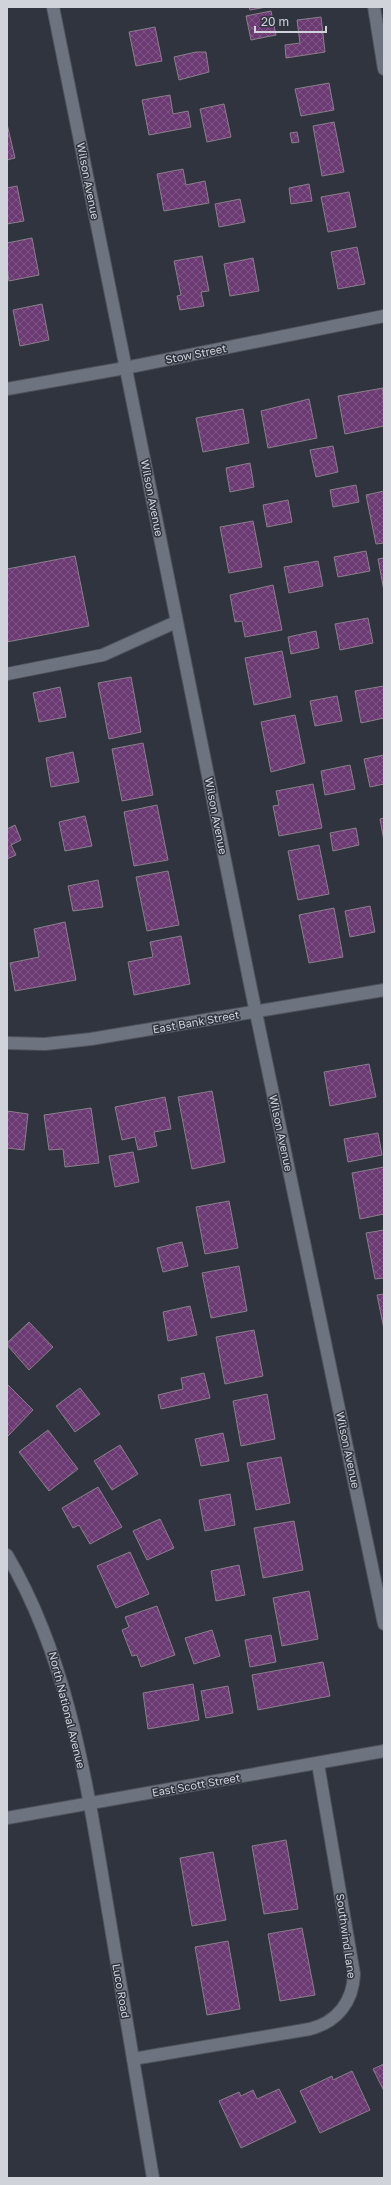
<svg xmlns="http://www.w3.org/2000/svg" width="391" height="2185" font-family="'Golos Text',sans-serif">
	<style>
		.building { fill: url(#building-cross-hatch); stroke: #897f8a }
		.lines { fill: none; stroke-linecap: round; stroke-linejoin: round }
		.minor-casing { stroke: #4e525b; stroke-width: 14 }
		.minor { stroke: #6e7380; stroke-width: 12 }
		.labels { text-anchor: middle; stroke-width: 3; stroke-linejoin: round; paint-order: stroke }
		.street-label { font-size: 11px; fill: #d0d3da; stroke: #2f343e }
	</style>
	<defs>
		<pattern id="building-cross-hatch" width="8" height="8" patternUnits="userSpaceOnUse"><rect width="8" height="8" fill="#6c3a73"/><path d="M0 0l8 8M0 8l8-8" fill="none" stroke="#805686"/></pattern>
	</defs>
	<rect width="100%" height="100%" fill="#2f343e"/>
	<g class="building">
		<polygon points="249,7 266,7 250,10"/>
		<polygon points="271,11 276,35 251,40 246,16"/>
		<polygon points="321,17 325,52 286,58 285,45 300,43 297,20"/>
		<polygon points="155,27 162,61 136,66 129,32"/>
		<polygon points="196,52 206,52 209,72 179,80 174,57"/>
		<polygon points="329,83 334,110 301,116 295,89"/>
		<polygon points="170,95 173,114 188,111 191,127 149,135 142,100"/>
		<polygon points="224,104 231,137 207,142 200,109"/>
		<polygon points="334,122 344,172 322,176 313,126"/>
		<polygon points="7,124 15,158 7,160"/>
		<polygon points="297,132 299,142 292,143 290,133"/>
		<polygon points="183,169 186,185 205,181 209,203 164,211 157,174"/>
		<polygon points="309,184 312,201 291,204 289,188"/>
		<polygon points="17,186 24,221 7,224 7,188"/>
		<polygon points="349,192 356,227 328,232 321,197"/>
		<polygon points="240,199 245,222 219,227 215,204"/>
		<polygon points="32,238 39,275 9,281 7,268 7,243"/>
		<polygon points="357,247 365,284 338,289 331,252"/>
		<polygon points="202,256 209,291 201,292 204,306 180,310 177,296 181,295 174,261"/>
		<polygon points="253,258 259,291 230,296 224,264"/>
		<polygon points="42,304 49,340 20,346 13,310"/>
		<polygon points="383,388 384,426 345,434 338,396"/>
		<polygon points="309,399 317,438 268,448 261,411"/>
		<polygon points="243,409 249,443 203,452 196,418"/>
		<polygon points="333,446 338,472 316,477 310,450"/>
		<polygon points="250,463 254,487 230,492 226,468"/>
		<polygon points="356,485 359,502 333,507 330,490"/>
		<polygon points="384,491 384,543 376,544 366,495"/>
		<polygon points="288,500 292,522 267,527 263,505"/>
		<polygon points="253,521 262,567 229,573 220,527"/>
		<polygon points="366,551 370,571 338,577 334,557"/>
		<polygon points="75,556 89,626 7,642 7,569"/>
		<polygon points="384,558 384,591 378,559"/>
		<polygon points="318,561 323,586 289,593 284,567"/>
		<polygon points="273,585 282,630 245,637 242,621 235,622 230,595"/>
		<polygon points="368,618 373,643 340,650 335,624"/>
		<polygon points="316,631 319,648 291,654 288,637"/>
		<polygon points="282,651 291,697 254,705 245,658"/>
		<polygon points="131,677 141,732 109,739 98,683"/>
		<polygon points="384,686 384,718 361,723 355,691"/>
		<polygon points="60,687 66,717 39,722 33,693"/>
		<polygon points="337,696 342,721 315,726 310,701"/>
		<polygon points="295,715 305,763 271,772 261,722"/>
		<polygon points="143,743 153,795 122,801 112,749"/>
		<polygon points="73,752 79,782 51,787 46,758"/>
		<polygon points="384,755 384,784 370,787 364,759"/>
		<polygon points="350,765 355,789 325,795 321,771"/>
		<polygon points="313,784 322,828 279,836 273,806 279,805 276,791"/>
		<polygon points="157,805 168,860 134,866 124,812"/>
		<polygon points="85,816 92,846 65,851 59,822"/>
		<polygon points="384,818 384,841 380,819"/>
		<polygon points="15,825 21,840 11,845 16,855 7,859 7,829"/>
		<polygon points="356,828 359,845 333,851 330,833"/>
		<polygon points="319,845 329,894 298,900 288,851"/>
		<polygon points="168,871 179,925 147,931 136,877"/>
		<polygon points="98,880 103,907 73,911 68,886"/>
		<polygon points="370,906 375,932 350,937 345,911"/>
		<polygon points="334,908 343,957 309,963 299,915"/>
		<polygon points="65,922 76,980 15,991 10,963 39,957 34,929"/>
		<polygon points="181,936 190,984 134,995 128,962 153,957 150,942"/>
		<polygon points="369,1064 376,1097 330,1106 324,1072"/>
		<polygon points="212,1091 225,1162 192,1169 178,1097"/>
		<polygon points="165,1097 171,1129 154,1132 157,1146 138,1150 135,1137 122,1140 115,1107"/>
		<polygon points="91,1108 99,1163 65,1167 63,1149 49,1150 44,1115"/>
		<polygon points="7,1111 28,1114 24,1150 7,1148"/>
		<polygon points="378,1133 382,1155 348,1162 344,1139"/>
		<polygon points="133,1152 139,1182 115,1187 109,1156"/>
		<polygon points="384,1167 384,1214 360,1219 352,1173"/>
		<polygon points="229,1201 238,1248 205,1254 196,1207"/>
		<polygon points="384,1230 384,1278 375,1279 366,1233"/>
		<polygon points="182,1242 188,1266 163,1272 157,1248"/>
		<polygon points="239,1266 247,1311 211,1318 202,1273"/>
		<polygon points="384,1294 384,1329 377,1295"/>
		<polygon points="190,1306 197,1335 168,1341 163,1312"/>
		<polygon points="29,1322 53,1347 29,1370 7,1345 7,1343"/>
		<polygon points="254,1330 263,1376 225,1384 216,1337"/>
		<polygon points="204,1373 210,1398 161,1409 158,1395 183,1389 181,1378"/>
		<polygon points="7,1384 33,1410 7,1437"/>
		<polygon points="80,1388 100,1414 75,1432 56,1406"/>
		<polygon points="267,1394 275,1439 241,1446 233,1401"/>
		<polygon points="48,1430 78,1469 49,1491 19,1452"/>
		<polygon points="223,1433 229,1461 201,1466 195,1439"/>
		<polygon points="120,1445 138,1474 112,1490 94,1461"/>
		<polygon points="281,1457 290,1503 256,1510 247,1463"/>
		<polygon points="98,1487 122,1527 90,1544 79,1525 73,1528 62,1508"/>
		<polygon points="230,1494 235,1525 205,1531 199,1500"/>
		<polygon points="160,1519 174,1548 147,1560 133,1531"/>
		<polygon points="294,1521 303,1570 263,1578 254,1528"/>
		<polygon points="130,1552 149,1594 116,1608 97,1566"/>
		<polygon points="239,1565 245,1595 216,1601 211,1571"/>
		<polygon points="309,1591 318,1639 282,1646 273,1598"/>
		<polygon points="157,1606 175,1655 141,1667 137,1655 132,1656 122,1630 129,1627 125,1617"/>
		<polygon points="212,1630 220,1656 194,1664 185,1638"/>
		<polygon points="271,1635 276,1662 250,1667 245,1640"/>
		<polygon points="323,1662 330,1696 258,1710 252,1675"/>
		<polygon points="193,1684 199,1720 148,1729 143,1693"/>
		<polygon points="228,1686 233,1713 206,1718 201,1691"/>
		<polygon points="286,1840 298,1909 264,1914 252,1846"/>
		<polygon points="213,1852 226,1920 192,1926 180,1858"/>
		<polygon points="302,1928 315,1995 280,2001 268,1934"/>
		<polygon points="228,1941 240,2009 207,2015 195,1947"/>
		<polygon points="384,2064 384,2091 373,2069"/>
		<polygon points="352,2071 370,2110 320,2133 300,2091 332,2076 333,2080"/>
		<polygon points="279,2089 296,2122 241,2148 219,2101 239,2092 241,2096 253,2090 257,2099"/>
	</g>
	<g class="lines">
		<g class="minor-casing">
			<g id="minor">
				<polyline points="53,7 251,989 384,1624"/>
				<polyline points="374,7 384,69"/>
				<polyline points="7,389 125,368 384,316"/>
				<polyline points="7,674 103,655 176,622"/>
				<polyline points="7,1043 45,1044 91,1039 384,990"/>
				<path d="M7,1555C69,1660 87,1785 107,1904C122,1995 138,2087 153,2178"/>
				<polyline points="7,1818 384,1751"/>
				<path d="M133,2059L310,2029C337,2022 353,2002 354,1974L318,1764"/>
			</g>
		</g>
		<use href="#minor" class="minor"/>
	</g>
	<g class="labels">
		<g class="street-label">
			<text transform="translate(88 181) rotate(79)" y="4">Wilson Avenue</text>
			<text transform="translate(196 354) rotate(-11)" y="4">Stow Street</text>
			<text transform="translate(152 498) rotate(79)" y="4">Wilson Avenue</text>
			<text transform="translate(216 816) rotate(79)" y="4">Wilson Avenue</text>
			<text transform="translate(196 1022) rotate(-10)" y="4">East Bank Street</text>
			<text transform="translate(281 1133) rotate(78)" y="4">Wilson Avenue</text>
			<text transform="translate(348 1450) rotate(78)" y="4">Wilson Avenue</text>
			<text transform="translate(67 1710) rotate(76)" y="4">North National Avenue</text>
			<text transform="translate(196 1785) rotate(-10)" y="4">East Scott Street</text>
			<text transform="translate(346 1936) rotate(82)" y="4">Southwind Lane</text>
			<text transform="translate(121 1991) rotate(80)" y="4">Luco Road</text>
		</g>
	</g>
	<rect width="391" height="2185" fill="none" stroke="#d0d3da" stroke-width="16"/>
	<path d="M255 26v6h71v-6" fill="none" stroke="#d0d3da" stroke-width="2"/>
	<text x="261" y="26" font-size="12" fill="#d0d3da" stroke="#2f343e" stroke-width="3" paint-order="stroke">20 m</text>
</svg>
